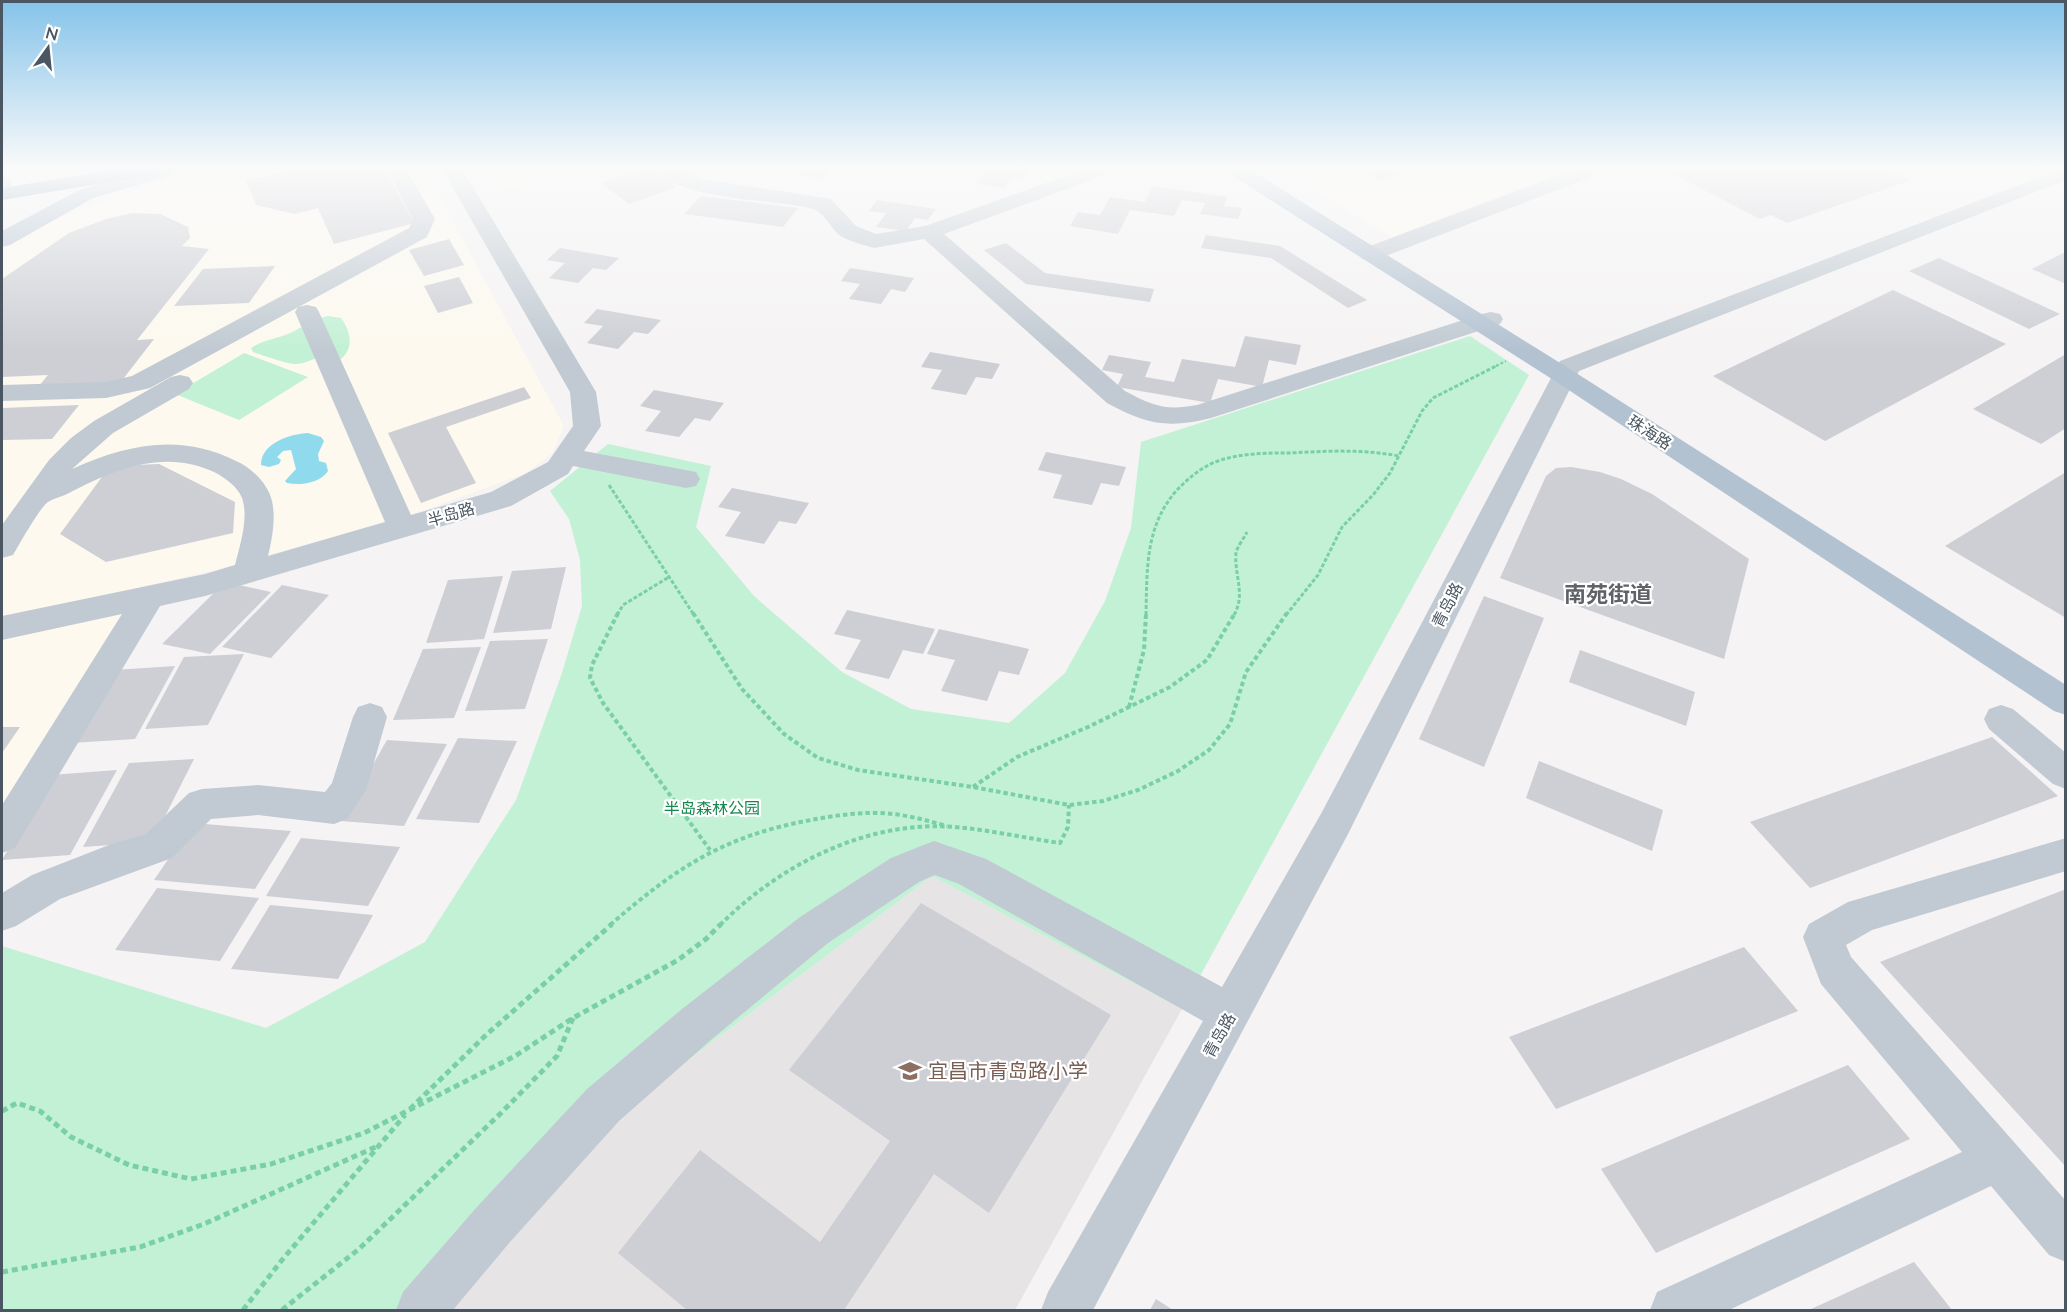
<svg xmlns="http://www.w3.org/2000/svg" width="2067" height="1312" font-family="Lato,'Noto Sans SC',sans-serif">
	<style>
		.commercial { fill: #fdf9ef }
		.education { fill: #e6e4e5 }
		.green { fill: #c3f1d5 }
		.water { fill: #90daee }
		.building { fill: #cdcfd5 }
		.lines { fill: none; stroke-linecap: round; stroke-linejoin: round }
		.path-far3 { stroke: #7ad0a6; stroke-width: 2; stroke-dasharray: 3 2; stroke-linecap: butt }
		.path-far2 { stroke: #7ad0a6; stroke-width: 3; stroke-dasharray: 4 2; stroke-linecap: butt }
		.path-far1 { stroke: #7ad0a6; stroke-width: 4; stroke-dasharray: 4.5 3; stroke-linecap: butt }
		.path { stroke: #7ad0a6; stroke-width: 5; stroke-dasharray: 6 4; stroke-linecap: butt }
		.minor { fill: #c1cad2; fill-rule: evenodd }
		.major { fill: #b3c2d1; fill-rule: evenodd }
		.highway { fill: #8ba5c1; fill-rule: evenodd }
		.labels { text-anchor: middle; stroke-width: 4.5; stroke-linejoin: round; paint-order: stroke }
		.street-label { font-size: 16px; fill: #4a5661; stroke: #fff }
		.park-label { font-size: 16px; fill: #17864f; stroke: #fff }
		.near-education-label { font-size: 20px; fill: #785e54; stroke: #fff; text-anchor: start }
		.district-label { font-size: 22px; font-weight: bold; fill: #5f6368; stroke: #fff }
	</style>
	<rect width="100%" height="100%" fill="#f5f3f3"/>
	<g class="commercial">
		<polygon points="217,167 423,167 564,426 552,454 524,474 416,513 219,569 2,619 2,247 30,230 81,209 186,174"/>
		<polygon points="480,167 593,167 497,192"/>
		<polygon points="1098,167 1156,167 1119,180"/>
		<polygon points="1275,167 1571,167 1392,237"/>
		<polygon points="132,606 46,739 2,815 2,635"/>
	</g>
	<polygon class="education" points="932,876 1182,1009 1015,1310 453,1310 590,1134"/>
	<g class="green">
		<path d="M328,316L341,318C353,334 354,353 335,363L320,357C313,359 304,364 296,364C289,365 262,355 253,352L251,348C263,340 275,339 288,334C302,328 312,319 328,316Z"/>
		<polygon points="1470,336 1529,375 1182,1009 932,876 590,1134 453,1310 2,1310 2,946 266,1028 425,942 516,800 561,676 582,606 580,560 569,519 550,491 608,444 711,466 696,527 754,596 842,672 911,709 1009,723 1065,673 1105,601 1131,528 1141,442"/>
		<polygon points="244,353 308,377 239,420 175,394"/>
	</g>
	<path class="water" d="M308,433L321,437L324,441L318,454L319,461L326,463L328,471C320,483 301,486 287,483L285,481L296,469L291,450L283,451L277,457L281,460L279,464L269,467L261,465C261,443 290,434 308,433Z"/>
	<g class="building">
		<polygon points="305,167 383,167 415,223 334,244 318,208 294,214 256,205 246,181"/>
		<polygon points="650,167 677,187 629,204 601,183"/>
		<polygon points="739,167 769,167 764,172 737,168"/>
		<polygon points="804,167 834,167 824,179 796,175"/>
		<polygon points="969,167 1018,167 1030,168 1024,179 1011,177 1004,188 976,184 984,173 967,170"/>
		<polygon points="1356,167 1424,167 1381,181"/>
		<polygon points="1673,167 1883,167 1911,180 1787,223 1771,215 1760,219 1667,171 1677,168"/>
		<polygon points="1153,186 1227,197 1224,206 1242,208 1238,219 1200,214 1205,203 1182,200 1174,216 1130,210 1118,234 1070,226 1078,212 1100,215 1110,197 1145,202"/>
		<polygon points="701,196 798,208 783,227 684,214"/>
		<polygon points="877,200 936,209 928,220 915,218 906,231 876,227 886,213 869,211"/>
		<polygon points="132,213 160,214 188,227 190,238 182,246 209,249 137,340 154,339 120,383 39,386 48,375 2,377 2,279 69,233 106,219"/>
		<polygon points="1206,235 1280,246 1367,300 1348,308 1271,258 1201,248"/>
		<polygon points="449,239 464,265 424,276 409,250"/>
		<polygon points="1006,243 1045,273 1154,289 1150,302 1026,284 984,250"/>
		<polygon points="560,248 619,258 606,270 593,268 578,283 549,278 565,263 547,260"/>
		<polygon points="2063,253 2066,254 2066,284 2032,269"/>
		<polygon points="1939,258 2060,314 2029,329 1909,271"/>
		<polygon points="275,266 249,303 174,306 203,269"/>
		<polygon points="850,268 914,278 905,292 891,289 881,304 849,299 860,284 841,281"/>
		<polygon points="459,277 473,303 438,313 424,286"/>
		<polygon points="1893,290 2006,344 1825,441 1713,376"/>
		<polygon points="597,309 661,320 648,334 634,332 618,349 587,343 603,326 584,323"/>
		<polygon points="1245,336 1301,345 1296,365 1269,360 1262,387 1218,379 1210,403 1117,387 1123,374 1102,370 1109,355 1151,362 1145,377 1174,382 1182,359 1235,367"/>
		<polygon points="930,352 1000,364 992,379 976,377 966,395 931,389 942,370 921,367"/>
		<polygon points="2066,354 2066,428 2041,444 1973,409"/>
		<polygon points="524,387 531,398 446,427 476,483 421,503 388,433"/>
		<polygon points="654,390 724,403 710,421 695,418 679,437 645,431 661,411 640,406"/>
		<polygon points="79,405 52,439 2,440 2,408"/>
		<polygon points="1046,452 1126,467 1119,486 1101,483 1092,505 1053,498 1062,475 1038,470"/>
		<polygon points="159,464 235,502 233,533 106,562 60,534 110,466"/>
		<polygon points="1571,467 1600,472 1621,479 1652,494 1749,559 1724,659 1500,578 1546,476 1556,468"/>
		<polygon points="2066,472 2066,618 1945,546"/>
		<polygon points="732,488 809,503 796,524 779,521 764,544 725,536 741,512 718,507"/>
		<polygon points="566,567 551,629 493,633 512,571"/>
		<polygon points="503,576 484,639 426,643 448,580"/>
		<polygon points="225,582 271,592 210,654 162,644"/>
		<polygon points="282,585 329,595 271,658 222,647"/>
		<polygon points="1484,596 1544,618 1484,767 1419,739"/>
		<polygon points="847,610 935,629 923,654 903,650 889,679 845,669 861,640 834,634"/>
		<polygon points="939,629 1029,649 1019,675 999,671 987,701 941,691 955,660 927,654"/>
		<polygon points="548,639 525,709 465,711 490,641"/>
		<polygon points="481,647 454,718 393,720 423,649"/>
		<polygon points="1580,650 1695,692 1686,726 1569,682"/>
		<polygon points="244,654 208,725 145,729 184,657"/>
		<polygon points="175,666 135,739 71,743 114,670"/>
		<polygon points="2,727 20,727 2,753"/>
		<polygon points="1992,737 2058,796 1810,888 1750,822"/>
		<polygon points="458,738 517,741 479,823 416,819"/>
		<polygon points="387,740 447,744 404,826 341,821"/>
		<polygon points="194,759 152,842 83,847 129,763"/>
		<polygon points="1539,761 1663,810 1652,851 1526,798"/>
		<polygon points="117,770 70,855 2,860 51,775"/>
		<polygon points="193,823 291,831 255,889 154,880"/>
		<polygon points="301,838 400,847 368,906 266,896"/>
		<polygon points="157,888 259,898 220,961 115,950"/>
		<polygon points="2066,889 2066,1167 1880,962"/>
		<polygon points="921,903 1111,1015 989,1213 934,1174 844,1310 687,1310 618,1253 700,1150 820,1242 890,1141 789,1070"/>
		<polygon points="270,905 373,915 338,979 231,969"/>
		<polygon points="1744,947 1798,1011 1556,1109 1509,1037"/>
		<polygon points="1848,1065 1910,1139 1656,1253 1601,1169"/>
		<polygon points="1914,1262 1952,1310 1809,1310"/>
		<polygon points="1156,1299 1173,1310 1150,1310"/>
	</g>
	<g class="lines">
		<polyline class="path-far3" points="1496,366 1506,361"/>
		<g class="path-far2">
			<polyline points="609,485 694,615"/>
			<polyline points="617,615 623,605 669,577"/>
			<path d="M1146,615C1147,569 1145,526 1177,490C1189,478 1201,467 1218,461C1241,453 1266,453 1290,453C1326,451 1363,449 1399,456"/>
			<path d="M1234,615C1246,594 1234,575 1236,553C1237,547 1244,538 1247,532"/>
			<polyline points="1286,615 1318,575 1342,527 1373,495 1390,473 1422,411 1433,398 1498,365"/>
		</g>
		<g class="path-far1">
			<polyline points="618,613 592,665 590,678 603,703 710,850"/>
			<polyline points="693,613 742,689 784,734 818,758 858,770 973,787 1069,805 1103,801 1138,790 1178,771 1209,750 1230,724 1246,672 1287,613"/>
			<polyline points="1129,707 1144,650 1146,613"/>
			<polyline points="973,787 1017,757 1088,727 1170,687 1207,660 1235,613"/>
			<path d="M610,925C676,868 723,836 811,820C837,815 866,811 893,814C911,816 929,821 947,826"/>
			<path d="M720,925C781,864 867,820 955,827C990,830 1025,838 1060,843L1068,827L1069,805"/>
		</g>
		<g class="path">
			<polyline points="410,1109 486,1035 612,924"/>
			<polyline points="2,1111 17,1103 40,1111 71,1137 129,1165 191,1179 271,1164 364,1133 515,1056 573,1018 678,960 706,939 721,924"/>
			<polyline points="2,1272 140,1247 204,1224 380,1145"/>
			<polyline points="243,1310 282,1260 405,1115"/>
			<polyline points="282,1310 359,1249 501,1113 557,1056 573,1018"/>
		</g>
		<g class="minor">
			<polygon points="385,167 405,167 435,219 427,237 150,388 106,398 2,401 2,385 106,382 132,376 409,228 413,219"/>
			<path d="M441,167H461L596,392L601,426L584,451L696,472L700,479L696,486L686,488L573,466L568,474L511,506L205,596L160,606L15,848L2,853V805L122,614L2,640V616L205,574L235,565C240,545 249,518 242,498C238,487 225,478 216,473C166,448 115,469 69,493C62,497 54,498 48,502C40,507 19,545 13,555L2,558V525L49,460L71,438L94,421L171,377L180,375L189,377L193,383L189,389L113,433L72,469C127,444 181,433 236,461C252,468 268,484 272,501C276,519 272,539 268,556L385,522L295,312L298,307L307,305L316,307L319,312L411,515L491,492L548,462L573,426L570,392Z"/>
			<path d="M654,167H677L702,179L831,199L856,226L876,234L925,226L1091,167H1119L1116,171L944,234L1125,391C1153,406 1166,411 1197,405L1482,314L1491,312L1500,314L1503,319L1500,324L1211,418C1168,429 1145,424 1107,403L924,239L874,248C864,245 848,241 839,235C831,228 824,212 813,209C773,198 678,202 654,167Z"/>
			<polygon points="1581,167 1609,167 1606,171 1378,259 1370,261 1362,259 1359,254 1362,249"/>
			<polygon points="2066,167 2066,180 1579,371 1348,834 1093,1310 1041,1310 1048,1292 1203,1021 959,884 935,875 919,882 828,943 712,1039 619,1121 510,1242 453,1310 396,1310 403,1292 476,1208 587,1089 682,1009 800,917 891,858 921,846 934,841 986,859 1222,987 1322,812 1560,361"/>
			<polygon points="370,703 382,707 387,717 366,790 347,819 334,824 258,815 211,819 172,858 60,899 16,926 2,931 2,893 32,875 109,845 146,834 189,793 202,789 258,785 325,792 332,783 353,717 358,707"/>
			<polygon points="2001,705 2013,709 2066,753 2066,789 2053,784 1989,729 1984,719 1989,709"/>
			<polygon points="2066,838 2066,871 1872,930 1846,945 1851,957 2066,1201 2066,1262 2049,1255 1991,1186 1729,1310 1650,1310 1657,1292 1962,1152 1821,984 1803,937 1809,924 1848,902"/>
		</g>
		<g class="major">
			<polygon points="157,167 188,167 185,171 93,198 10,245 2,247 2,231 79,190"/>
			<polygon points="1222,167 1246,167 1573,371 2066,685 2066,715 2054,711 1555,381 1225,171"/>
			<polygon points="2,177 9,179 12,183 9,190 2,192"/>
		</g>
		<polygon class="highway" points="130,167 175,167 172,171 165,173 2,200 2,188"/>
	</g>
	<linearGradient id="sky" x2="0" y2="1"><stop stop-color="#85c3ea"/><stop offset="0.48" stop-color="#fafafa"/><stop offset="1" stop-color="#fafafa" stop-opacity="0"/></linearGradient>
	<rect width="2067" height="350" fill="url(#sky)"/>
	<defs>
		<g id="school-bare" transform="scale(1.8)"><path d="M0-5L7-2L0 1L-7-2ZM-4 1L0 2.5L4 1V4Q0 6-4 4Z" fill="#8d6e63" stroke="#fff" stroke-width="2.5" paint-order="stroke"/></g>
	</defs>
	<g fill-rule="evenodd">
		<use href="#school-bare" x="910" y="1071"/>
	</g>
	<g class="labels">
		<g class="street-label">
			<text transform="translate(1650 432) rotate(33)" y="6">珠海路</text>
			<text transform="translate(451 514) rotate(-16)" y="6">半岛路</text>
			<text transform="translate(1447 605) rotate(-63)" y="6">青岛路</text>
			<text transform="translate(1219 1035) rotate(-61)" y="6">青岛路</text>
		</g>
		<g class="park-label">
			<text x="712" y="814">半岛森林公园</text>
		</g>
		<g class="near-education-label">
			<text x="928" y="1078">宜昌市青岛路小学</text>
		</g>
		<g class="district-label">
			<text x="1608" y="602">南苑街道</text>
		</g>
	</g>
	<rect width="2067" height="1312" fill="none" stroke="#4a5661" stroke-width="6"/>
	<g transform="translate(48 48) rotate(15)" stroke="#ffffff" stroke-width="4.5" paint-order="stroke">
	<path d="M0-4.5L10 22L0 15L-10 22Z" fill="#4a5661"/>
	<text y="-9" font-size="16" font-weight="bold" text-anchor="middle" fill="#4a5661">N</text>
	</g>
</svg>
